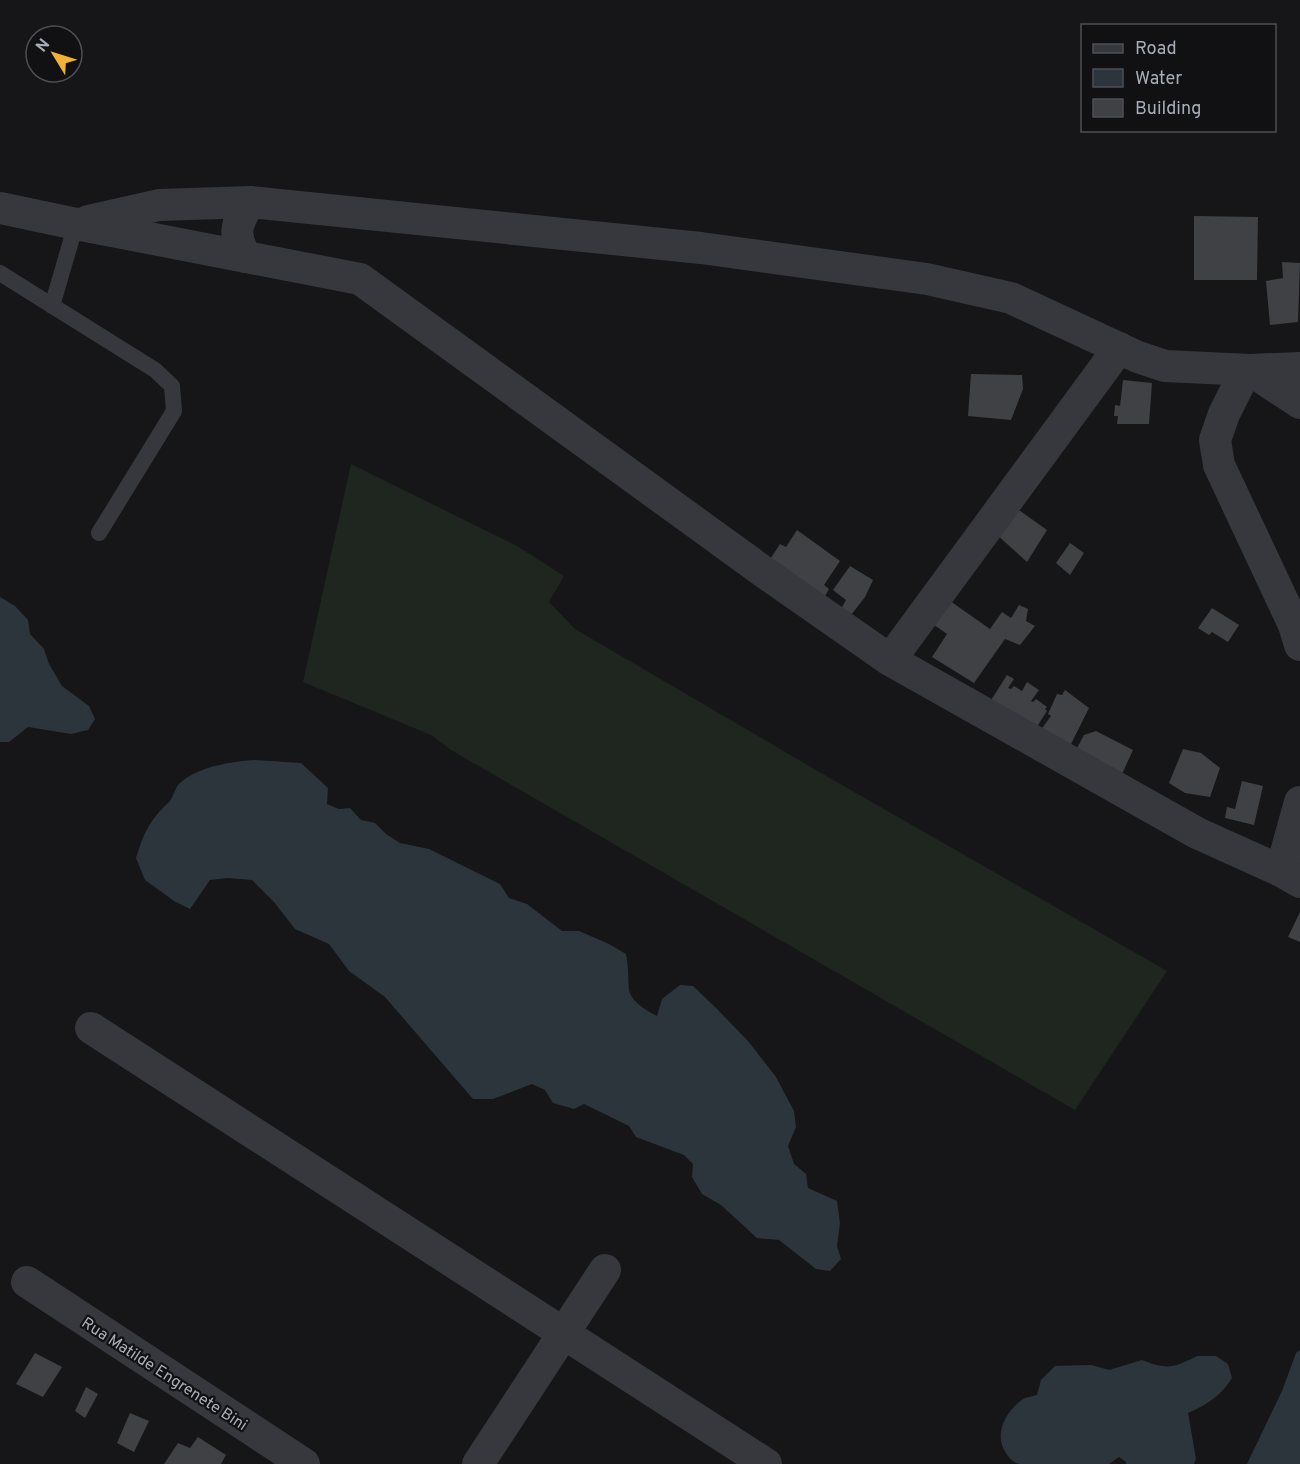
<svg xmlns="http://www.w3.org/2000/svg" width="1300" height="1464" font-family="Overpass,sans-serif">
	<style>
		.pitch { fill: #1e261f }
		.water { fill: #2c353c }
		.building { fill: #404145 }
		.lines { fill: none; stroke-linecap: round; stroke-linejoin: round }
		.lane { stroke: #37383d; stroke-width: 16 }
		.street { stroke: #37383d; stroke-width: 32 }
		.labels { text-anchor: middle; stroke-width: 4.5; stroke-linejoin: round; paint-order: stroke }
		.street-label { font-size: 16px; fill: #a8adb8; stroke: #111113 }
	</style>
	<rect width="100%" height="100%" fill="#161618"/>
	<polygon class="pitch" points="351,464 517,546 564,576 549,602 575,629 828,777 1167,971 1075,1110 451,750 431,735 303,682"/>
	<g class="water">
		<polygon points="0,597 15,606 28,620 30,634 44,649 49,664 62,686 89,706 95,719 88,730 71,734 28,727 9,742 0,742"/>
		<path d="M255,760L301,763L328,788L327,804L339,809L350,808L361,820L375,823L386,834L400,843L429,849L500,884L509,898L527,904L562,931H579L609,944L626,954C633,990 618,995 657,1016L662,999L680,985L693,986L717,1009L748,1041L776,1077L794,1111L796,1127L788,1146L794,1164L806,1174L808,1188L837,1201L840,1223L837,1246L841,1259L830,1271L816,1269L779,1240L757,1238L721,1205L702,1194L692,1177L693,1164L684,1155L636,1137L629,1126L584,1104L574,1109L553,1103L545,1090L532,1084L493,1099H473L385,997L349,971L329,944L295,929L274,902L252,880L228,878L210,880L190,909L174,901L145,880L136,858C144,833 149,821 168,803C174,798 174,788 180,783C197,767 233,761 255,760Z"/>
		<polygon points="1300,1350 1300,1464 1247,1464 1282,1391 1296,1353"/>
		<path d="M1197,1356H1216L1228,1364L1232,1378C1221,1396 1206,1405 1188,1413L1196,1459L1194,1464H1126V1462L1119,1457L1109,1464H1020C1012,1462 1010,1459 1006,1453C993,1434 1006,1411 1023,1399C1027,1397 1033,1396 1037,1395L1041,1380L1055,1366L1091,1365L1109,1370L1142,1360C1167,1370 1173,1368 1197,1356Z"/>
	</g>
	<g class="building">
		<polygon points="1194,216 1258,217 1257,280 1194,280"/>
		<polygon points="1282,262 1300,263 1298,322 1270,325 1266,281 1283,278"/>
		<polygon points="971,374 1022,375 1023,389 1011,420 968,416"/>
		<polygon points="1123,380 1152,383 1149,424 1117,424 1118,416 1114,416 1115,405 1120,406"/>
		<polygon points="1013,506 1047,530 1027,562 996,534"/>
		<polygon points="797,530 840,561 824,585 829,589 825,596 771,558 780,544 786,547"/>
		<polygon points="1070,543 1084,553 1070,575 1056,563"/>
		<polygon points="850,566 873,580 865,597 851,615 841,609 846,600 833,590"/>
		<polygon points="943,596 990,629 1002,612 1011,618 1019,605 1028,609 1026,621 1035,626 1020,645 1005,639 974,683 932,657 947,634 927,620"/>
		<polygon points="1212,608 1239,625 1228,642 1212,632 1209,635 1198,628"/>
		<polygon points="1007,675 1014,679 1008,688 1011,689 1014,686 1022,691 1027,682 1039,690 1031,701 1033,702 1036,699 1047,707 1045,709 1047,711 1031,736 986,708"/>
		<polygon points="1065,690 1089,708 1067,752 1037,735 1051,716 1048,714 1057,694 1062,695"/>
		<polygon points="1096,731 1133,750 1122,774 1076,750 1084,735"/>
		<polygon points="1183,749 1201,753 1220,768 1210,797 1185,793 1169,783"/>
		<polygon points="1242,781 1263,786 1254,825 1225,818 1227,807 1235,809"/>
		<polygon points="1300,912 1300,942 1288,937"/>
		<polygon points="35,1353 62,1367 43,1397 16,1384"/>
		<polygon points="86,1387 98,1394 85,1418 75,1411"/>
		<polygon points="130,1413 149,1421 134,1452 117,1443"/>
		<polygon points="198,1437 226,1455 221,1464 164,1464 178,1443 190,1448"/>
	</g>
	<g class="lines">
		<g class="lane">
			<polyline points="0,273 155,370 172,386 174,411 99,533"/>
			<polyline points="52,306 76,224"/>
		</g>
		<g class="street">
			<polyline points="0,208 76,224 360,279 768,575 890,660 1197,833 1281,871 1300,882"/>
			<polyline points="88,221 159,205 250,202 701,248 927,279 1011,298 1138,357 1165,366 1250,370 1300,403"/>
			<path d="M246,257C232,234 236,224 250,202"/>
			<polyline points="1246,370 1224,414 1215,440 1219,465 1294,625 1300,645"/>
			<polyline points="1250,370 1300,368"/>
			<polyline points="890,660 1119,348"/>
			<polyline points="1281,871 1300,802"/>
			<polyline points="91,1028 766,1464"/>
			<polyline points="27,1282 304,1464"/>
			<polyline points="478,1464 605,1270"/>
		</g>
	</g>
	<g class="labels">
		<g class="street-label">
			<text transform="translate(165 1373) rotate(33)" y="6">Rua Matilde Engrenete Bini</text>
		</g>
	</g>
	<rect x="1081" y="24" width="195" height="108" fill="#111113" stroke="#4d4f55" stroke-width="1.5"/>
	<rect x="1093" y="44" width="30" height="9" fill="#37383d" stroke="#4d4f55" stroke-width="1.5"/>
	<text x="1135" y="54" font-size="18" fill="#a8adb8">Road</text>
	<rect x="1093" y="69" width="30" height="18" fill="#2c353c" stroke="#4d4f55" stroke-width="1.5"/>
	<text x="1135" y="84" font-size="18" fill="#a8adb8">Water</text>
	<rect x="1093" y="99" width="30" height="18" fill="#404145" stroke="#4d4f55" stroke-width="1.5"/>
	<text x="1135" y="114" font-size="18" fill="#a8adb8">Building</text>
	<g transform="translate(54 54) rotate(308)"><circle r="28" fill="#111113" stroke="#4d4f55" stroke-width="1.5"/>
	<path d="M0-4.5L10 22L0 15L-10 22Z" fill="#f2b134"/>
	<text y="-9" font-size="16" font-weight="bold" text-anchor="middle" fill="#a8adb8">N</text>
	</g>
</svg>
